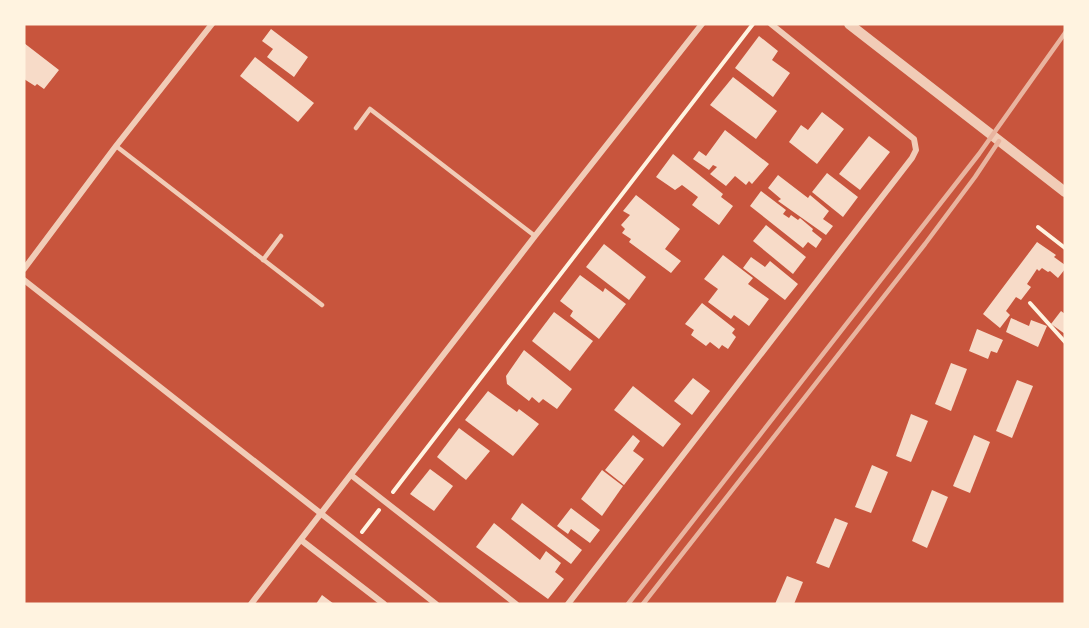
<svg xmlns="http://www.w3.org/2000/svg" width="1089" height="628" font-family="'Work Sans',sans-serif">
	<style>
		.building { fill: #f7dbc8 }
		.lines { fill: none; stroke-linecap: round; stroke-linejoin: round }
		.path { stroke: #fff3e0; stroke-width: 4 }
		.service { stroke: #f1ccb7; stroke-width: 4.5 }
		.minor { stroke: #f1ccb7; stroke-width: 6 }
		.tertiary { stroke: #f1ccb7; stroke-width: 10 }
		.rail { stroke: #e9b49f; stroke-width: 4.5 }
	</style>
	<rect width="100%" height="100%" fill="#c8553d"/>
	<g class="building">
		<polygon points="271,29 308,57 294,77 267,57 273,49 262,41"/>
		<polygon points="759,36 778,51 772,60 790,73 773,97 735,68"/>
		<polygon points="24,43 59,70 44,89 37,84 35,86 24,79"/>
		<polygon points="255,57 314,103 298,122 240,76"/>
		<polygon points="733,77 777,111 756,139 710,105"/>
		<polygon points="822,112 844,129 817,164 789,142 801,125 808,130"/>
		<polygon points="725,130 769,164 752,184 749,181 746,185 735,176 726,186 710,174 717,167 713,165 709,170 693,159 699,151 706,156"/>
		<polygon points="869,136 890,152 860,190 839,174"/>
		<polygon points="673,154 723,194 721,197 733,206 719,225 692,205 698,197 682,185 675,190 656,177"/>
		<polygon points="827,173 858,197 843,217 812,192"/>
		<polygon points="778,175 808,198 810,195 829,211 823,219 833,226 826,235 778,201 781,199 768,188"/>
		<polygon points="761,191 786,210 783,214 789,218 791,215 798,220 800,218 813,229 812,231 822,239 816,248 808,242 803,248 750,206"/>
		<polygon points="636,195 680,229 665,249 681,261 671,273 629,242 631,239 622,233 625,229 621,225 630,215 623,211"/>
		<polygon points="766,225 806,257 793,274 753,241"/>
		<polygon points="1037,242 1056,255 1054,257 1065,265 1065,269 1058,278 1050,271 1048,272 1042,268 1039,271 1037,269 1027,284 1031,287 1021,300 1016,297 1006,311 1010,315 1000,328 983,314"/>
		<polygon points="604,244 646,277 629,300 586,267"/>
		<polygon points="723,255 753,278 748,284 769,299 749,326 734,315 731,319 708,302 718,289 704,279"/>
		<polygon points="751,257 765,267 770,261 798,284 785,300 743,268"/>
		<polygon points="580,275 603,292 605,288 626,304 599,339 570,316 573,311 560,301"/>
		<polygon points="702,303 735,329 732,333 736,337 728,349 722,345 719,349 710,342 706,346 691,335 694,330 685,324"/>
		<polygon points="1061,311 1065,314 1065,334 1051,324"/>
		<polygon points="554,312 593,341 570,371 532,341"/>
		<polygon points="1011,318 1029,326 1031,320 1047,326 1038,347 1006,332"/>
		<polygon points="977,329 1003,340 997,353 991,351 988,359 969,351"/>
		<polygon points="524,350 572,389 557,409 543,399 539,403 532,397 529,401 507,384 506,376"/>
		<polygon points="951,363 967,369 951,411 935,404"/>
		<polygon points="693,378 710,391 692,415 674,401"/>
		<polygon points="1017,380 1033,386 1012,438 996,431"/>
		<polygon points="633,386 681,424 663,447 614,410"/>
		<polygon points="488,391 517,412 519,409 539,424 513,456 465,420"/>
		<polygon points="911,414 928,421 911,462 896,456"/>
		<polygon points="459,428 490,451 466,480 437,457"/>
		<polygon points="633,435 640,441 633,451 644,459 624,485 605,470"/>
		<polygon points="974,435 990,442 970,493 953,486"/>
		<polygon points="872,465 888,472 871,513 855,507"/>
		<polygon points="430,469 453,486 434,511 410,494"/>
		<polygon points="602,470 623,486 602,516 581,499"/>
		<polygon points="932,490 948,497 927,548 912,541"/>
		<polygon points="522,503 582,550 571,564 511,519"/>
		<polygon points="571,508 600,530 590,543 571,529 568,534 557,526"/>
		<polygon points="835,518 848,523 829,568 816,563"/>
		<polygon points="494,523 540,560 546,551 561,563 555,572 564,579 548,599 476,547"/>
		<polygon points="787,576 803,582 794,604 775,604"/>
		<polygon points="322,595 334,604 316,604"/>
	</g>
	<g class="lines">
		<g class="path">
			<polyline points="1038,227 1065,248"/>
			<polyline points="1030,303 1065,342"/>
			<polyline points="393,492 753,24"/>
			<polyline points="362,532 379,510"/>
		</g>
		<g class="service">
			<polyline points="356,128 370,109 535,236"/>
			<polyline points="116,146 322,305"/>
			<polyline points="263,260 281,236"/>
		</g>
		<g class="minor">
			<polyline points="24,269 116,146 212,24"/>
			<polyline points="24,280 436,604"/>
			<polyline points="351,475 516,604"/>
			<polyline points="301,540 384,604"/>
			<polyline points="251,604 535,236 702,24"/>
			<polyline points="568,604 912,158 916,150 914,139 771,24"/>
		</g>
		<polyline class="tertiary" points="849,24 1065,192"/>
		<g class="rail">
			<polyline points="628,604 979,154 1065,33"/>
			<polyline points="643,604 925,244 975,177 999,141"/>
		</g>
	</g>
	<rect width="1089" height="628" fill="none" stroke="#fff3e0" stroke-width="51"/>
</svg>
